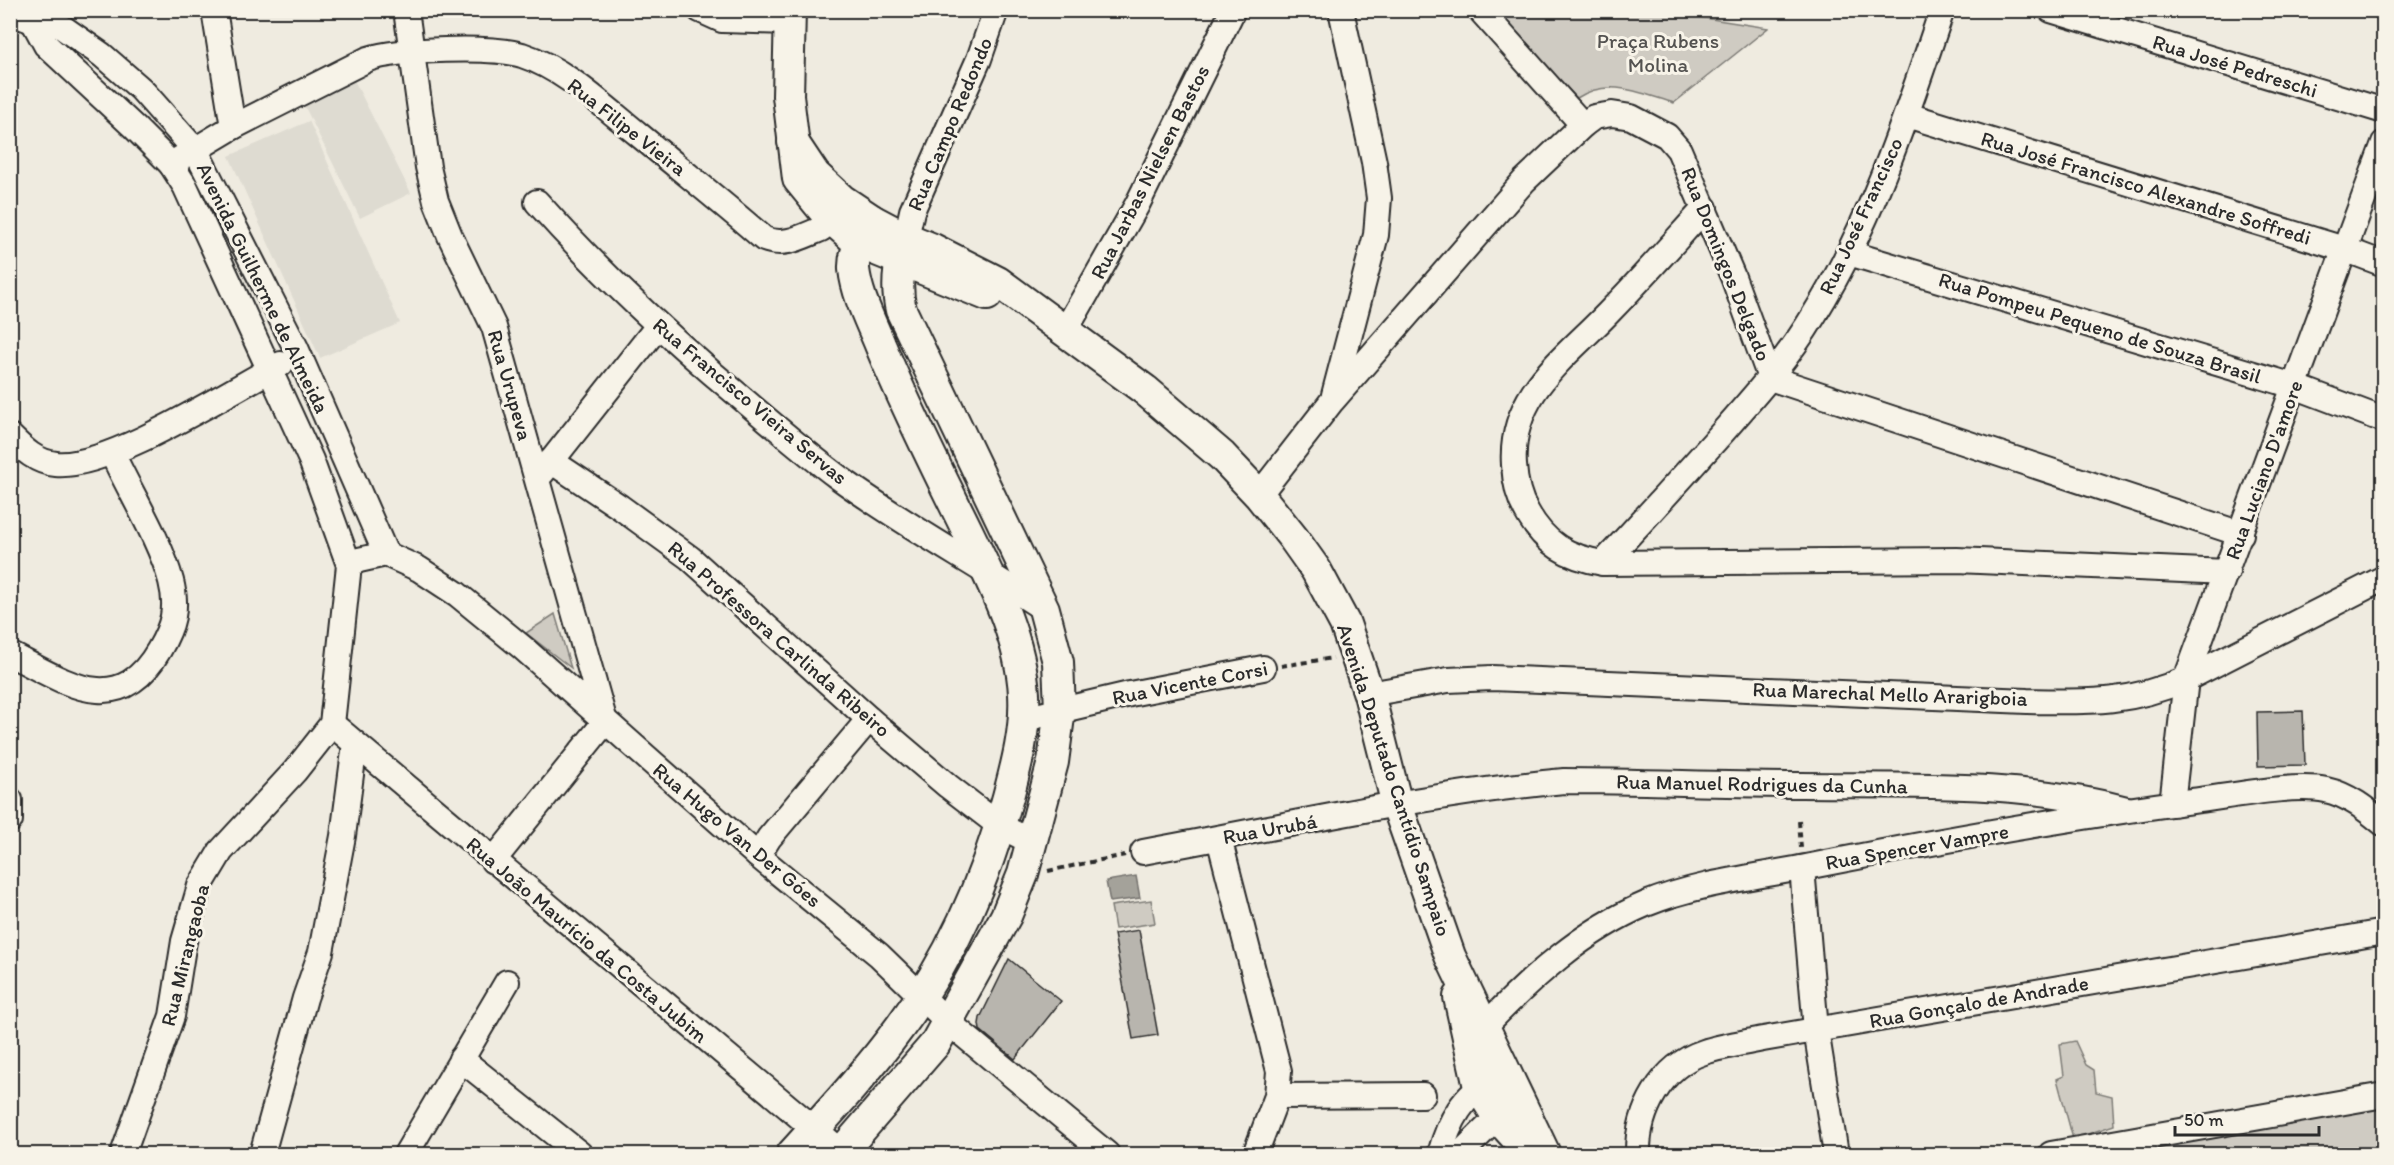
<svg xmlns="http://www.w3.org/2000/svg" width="2394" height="1165" font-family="Itim,sans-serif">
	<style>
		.built { fill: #dedbd1 }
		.green { fill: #cfcbc2; stroke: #7d7b76; stroke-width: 1.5 }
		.water { fill: #a4a29a; stroke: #74726e; stroke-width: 1.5 }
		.building { fill: #b8b5ae; stroke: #2b2b2b; stroke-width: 1.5 }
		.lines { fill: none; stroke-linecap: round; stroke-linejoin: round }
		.minor-casing { stroke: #2b2b2b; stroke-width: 28 }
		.major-casing { stroke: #2b2b2b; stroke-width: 34 }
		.path { stroke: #2b2b2b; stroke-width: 4; stroke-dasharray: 6 4.5; stroke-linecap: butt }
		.minor { stroke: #f7f3e8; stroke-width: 24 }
		.major { stroke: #f7f3e8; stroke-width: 30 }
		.labels { text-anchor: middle; stroke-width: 6; stroke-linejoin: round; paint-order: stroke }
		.park-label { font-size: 21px; fill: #545351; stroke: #f7f3e8 }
		.street-label { font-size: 21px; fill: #2b2b2b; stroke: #f7f3e8 }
	</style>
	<rect width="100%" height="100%" fill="#efebe0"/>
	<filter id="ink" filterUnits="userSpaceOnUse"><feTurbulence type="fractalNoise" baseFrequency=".0167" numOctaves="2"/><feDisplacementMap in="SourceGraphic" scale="12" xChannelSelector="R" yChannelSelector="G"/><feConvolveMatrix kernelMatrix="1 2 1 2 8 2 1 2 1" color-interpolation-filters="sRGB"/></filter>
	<g filter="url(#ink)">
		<g class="built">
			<polygon points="350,72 411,193 360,218 300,97"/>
			<polygon points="309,121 400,323 320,358 229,156"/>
		</g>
		<g class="green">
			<path d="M1490,10L1661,11L1768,28L1674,103C1640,93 1609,77 1577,98Z"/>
			<polygon points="555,614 570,665 571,668 526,633"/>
			<polygon points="1151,900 1155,923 1115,929 1111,906"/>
			<polygon points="2075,1041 2086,1065 2094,1070 2096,1092 2112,1096 2114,1125 2073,1139 2057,1079 2064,1076 2060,1044"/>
			<polygon points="2383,1108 2383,1154 2155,1154 2153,1144"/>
		</g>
		<polygon class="water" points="1136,876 1140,898 1110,902 1106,881"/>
		<g class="building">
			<polygon points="2303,711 2305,765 2258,766 2257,712"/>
			<polygon points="1139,930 1158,1035 1133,1039 1114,934"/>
			<polygon points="1009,959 1061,1001 1015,1059 980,1030 979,1024 980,1018"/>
		</g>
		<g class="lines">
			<g class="minor-casing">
				<g id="minor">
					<polyline points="214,10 233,127"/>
					<polyline points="406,10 428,167 436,201 450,236 494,327 605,722 493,861"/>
					<polyline points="700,10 722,20 789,22"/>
					<polyline points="1480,10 1583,125"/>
					<polyline points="2051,10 2384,111"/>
					<polyline points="10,13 33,21 59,25 102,55 141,89 196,151 296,348 386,554"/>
					<polyline points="33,21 46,45 134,127 171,164 185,186 311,460 349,565 332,724 295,771 221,851 200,886 184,941 172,1016 123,1154"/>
					<polyline points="1907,115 2344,249 2384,264"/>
					<path d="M171,164L233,127L368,59C399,49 491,46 522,55C565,69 603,106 638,134C680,169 723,203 764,239C785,247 801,237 821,229"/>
					<path d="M537,202C592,264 650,319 712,373C754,408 794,444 838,477C904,525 976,564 1044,609"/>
					<path d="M1705,208C1674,242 1644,276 1612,309C1568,356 1509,393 1514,465C1515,482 1518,497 1527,512C1545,544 1567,557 1603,563L1957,560L2227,572"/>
					<polyline points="906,238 912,211 979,59 996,10"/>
					<polyline points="1849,253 2294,386 2384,420"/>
					<polyline points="1064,333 1137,205 1233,10"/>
					<polyline points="1334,395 1376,235 1379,198 1374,162 1341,10"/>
					<path d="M10,436C24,450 36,462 56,464C109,469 231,390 281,364"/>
					<polyline points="551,461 620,507 690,558 869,719 948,786 1000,826 1032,842"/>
					<polyline points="542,473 658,326"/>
					<polyline points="1259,495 1332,401 1524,181 1583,125 1594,117 1612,114 1631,117 1667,136 1679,150 1733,277 1770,378 2241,534"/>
					<path d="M1603,563C1640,524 1677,483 1713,443C1749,402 1786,362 1814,315C1872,222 1907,114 1942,10"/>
					<polyline points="349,565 359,560 386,554 419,569 457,594 523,648 758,856 879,955 948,1022 1107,1154"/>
					<path d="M10,654C65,682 118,721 159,650C173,626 178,609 171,581C160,540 130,492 112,453"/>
					<path d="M1369,694L1448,680L1492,678L2027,701C2088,702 2129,704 2186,679L2384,578"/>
					<polyline points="1024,719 1130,694 1263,668"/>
					<polyline points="332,724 844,1154"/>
					<polyline points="10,800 10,820"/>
					<polyline points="2172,804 2186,679 2384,143"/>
					<polyline points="1219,838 1279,1071 1277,1096 1255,1154"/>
					<path d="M1143,852C1282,827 1423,794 1564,781C1643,781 1722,785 1801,785C1909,786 2022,781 2127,809"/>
					<polyline points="758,856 769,838 869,719"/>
					<polyline points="1802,868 1816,1030 1836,1154"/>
					<path d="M1485,1026C1531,978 1584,930 1646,904C1697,883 1756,877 1811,866C1937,841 2064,818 2192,801C2226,797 2294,783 2326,790C2349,795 2367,810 2384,824"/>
					<polyline points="461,1059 580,1154"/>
					<polyline points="1277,1096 1423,1095"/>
					<polyline points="262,1154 305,998 321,952 343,836 355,744"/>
					<polyline points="406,1154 507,982"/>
					<path d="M1440,1154C1449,1122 1463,1094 1494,1079"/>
					<polyline points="1460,1154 1509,1106"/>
					<path d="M1638,1154C1637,1112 1661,1066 1704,1052C1722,1046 1743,1043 1763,1039L2384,932"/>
					<polyline points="2051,1154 2384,1095"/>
				</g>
			</g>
			<g class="major-casing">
				<g id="major">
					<polyline points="790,10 788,96 798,179 829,217 859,243 987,295"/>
					<polyline points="793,142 815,175 842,200 872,220 906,238 933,249 998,282 1145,390 1222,456 1259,495 1294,539 1316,570 1345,624 1369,694 1397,805 1450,956 1545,1154"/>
					<polyline points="1459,997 1479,1087 1499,1119 1531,1154"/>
					<path d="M792,1154C829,1113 867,1072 900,1027C951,959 986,878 1008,797C1017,763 1026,729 1024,694C1021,638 992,582 968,532C938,471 907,410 881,347C871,322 857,296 854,269C853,251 864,235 872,220"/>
					<path d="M840,1154L935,1044L1006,916L1023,874L1053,762L1060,709L1058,662L1044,609L901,310C895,286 899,262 906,238"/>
				</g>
			</g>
			<g class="path">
				<polyline points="1281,666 1333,658"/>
				<polyline points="1799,821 1801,848"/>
				<polyline points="1048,871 1125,855"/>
			</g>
			<use href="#minor" class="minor"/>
			<use href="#major" class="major"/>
		</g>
	</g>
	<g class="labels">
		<g class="park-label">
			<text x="1658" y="48">Praça Rubens<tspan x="1658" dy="24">Molina</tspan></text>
		</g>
		<g class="street-label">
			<text transform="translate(2235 66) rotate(17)" y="7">Rua José Pedreschi</text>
			<text transform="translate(950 124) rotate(-67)" y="7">Rua Campo Redondo</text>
			<text transform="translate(627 127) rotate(38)" y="7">Rua Filipe Vieira</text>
			<text transform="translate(1150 172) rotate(-63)" y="7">Rua Jarbas Nielsen Bastos</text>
			<text transform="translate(2146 188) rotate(17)" y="7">Rua José Francisco Alexandre Soffredi</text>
			<text transform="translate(1861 216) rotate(-65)" y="7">Rua José Francisco</text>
			<text transform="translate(1726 264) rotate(68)" y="7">Rua Domingos Delgado</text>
			<text transform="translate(263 288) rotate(64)" y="7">Avenida Guilherme de Almeida</text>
			<text transform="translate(2100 328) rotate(17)" y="7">Rua Pompeu Pequeno de Souza Brasil</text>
			<text transform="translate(510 385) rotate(74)" y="7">Rua Urupeva</text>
			<text transform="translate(750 401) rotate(40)" y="7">Rua Francisco Vieira Servas</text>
			<text transform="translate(2264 470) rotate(-70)" y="7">Rua Luciano D'amore</text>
			<text transform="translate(779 639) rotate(41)" y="7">Rua Professora Carlinda Ribeiro</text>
			<text transform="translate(1190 683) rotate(-11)" y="7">Rua Vicente Corsi</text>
			<text transform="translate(1890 694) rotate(2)" y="7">Rua Marechal Mello Ararigboia</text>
			<text transform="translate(1394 780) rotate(72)" y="7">Avenida Deputado Cantídio Sampaio</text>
			<text transform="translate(1762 784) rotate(1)" y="7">Rua Manuel Rodrigues da Cunha</text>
			<text transform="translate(1270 829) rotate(-10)" y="7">Rua Urubá</text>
			<text transform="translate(737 835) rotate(40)" y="7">Rua Hugo Van Der Góes</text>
			<text transform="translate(1917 847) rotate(-10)" y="7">Rua Spencer Vampre</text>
			<text transform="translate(587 940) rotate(40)" y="7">Rua João Maurício da Costa Jubim</text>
			<text transform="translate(185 955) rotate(-76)" y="7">Rua Mirangaoba</text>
			<text transform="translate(1979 1002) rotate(-10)" y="7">Rua Gonçalo de Andrade</text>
		</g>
	</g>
	<rect width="2394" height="1165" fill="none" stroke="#f7f3e8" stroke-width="36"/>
	<rect x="18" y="18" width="2358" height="1129" fill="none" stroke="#2b2b2b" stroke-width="2" filter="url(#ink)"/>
	<path d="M2175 1126v9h144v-9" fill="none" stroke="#2b2b2b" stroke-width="3"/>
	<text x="2184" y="1126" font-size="18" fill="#2b2b2b" stroke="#f7f3e8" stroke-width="4.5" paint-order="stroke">50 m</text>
</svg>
